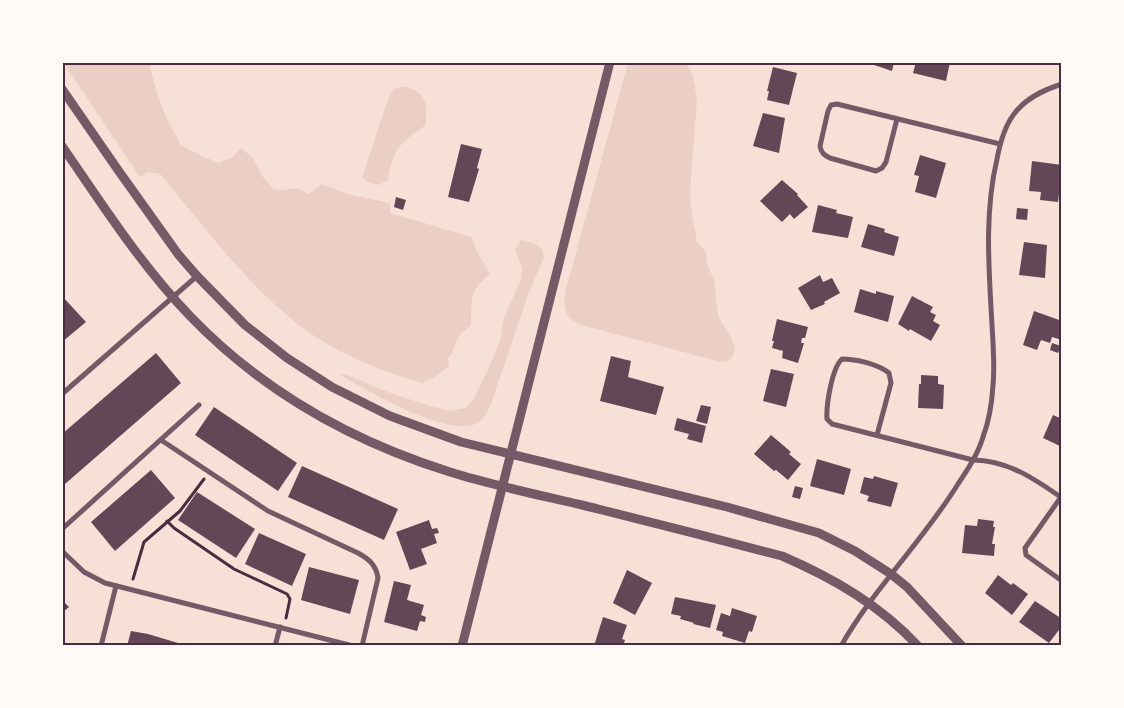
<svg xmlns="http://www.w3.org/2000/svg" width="1124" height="708" font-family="'Work Sans',sans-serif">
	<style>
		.green { fill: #ebcfc5 }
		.building { fill: #644757 }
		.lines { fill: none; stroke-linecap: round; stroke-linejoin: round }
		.path { stroke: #4a2c40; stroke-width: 3 }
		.minor { stroke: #755966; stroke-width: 5 }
		.tertiary { stroke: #755966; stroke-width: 9 }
		.neatline { fill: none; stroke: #4a2c40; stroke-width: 2 }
	</style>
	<rect width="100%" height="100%" fill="#f7e1d7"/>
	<g class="green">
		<path d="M64,63H149L157,93L166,117L181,145L202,156L219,163L233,157L241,148L253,158L263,177L274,189L282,190L297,188L309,194L322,184L347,194L390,203V213L472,237L476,250L490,274C468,292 472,299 471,325C464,331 458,336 455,344C453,350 453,354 448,358L449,366L433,378L422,383C382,372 332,351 299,325C244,282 204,226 160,174L148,172L140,177Z"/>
		<path d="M628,63H687L693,76L697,99L690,193L692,215L697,242L706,252L708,267L714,279L718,316L731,337L735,348L733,356L728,361L721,362L581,325C563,317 563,307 566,289Z"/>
		<path d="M403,86C427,93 427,102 426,125C400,143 393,148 388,180L379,185L368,182L362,177L389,96L394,89Z"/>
		<path d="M521,240L536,244L543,250L544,257L528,295L494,395C491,404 487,416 479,422C451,441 367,390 340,375H347L393,394L434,407L450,411L465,408L474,399L495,354L501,337L504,318L521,279L522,268L515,250Z"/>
	</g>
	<g class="building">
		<polygon points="865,62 894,62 892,71"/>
		<polygon points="916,62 950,62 946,81 913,73"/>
		<polygon points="773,67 797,73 789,105 767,100 769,91 767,91"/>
		<polygon points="763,113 785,118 779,153 753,146"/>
		<polygon points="461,144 482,149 477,168 479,169 469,202 448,197"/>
		<polygon points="920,155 946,163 936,198 915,192 919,176 914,175"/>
		<polygon points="1032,161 1062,165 1062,186 1060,186 1058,202 1040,200 1041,192 1029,191"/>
		<polygon points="782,180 798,194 797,195 808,207 794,219 790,214 782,222 760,201"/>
		<polygon points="396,197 406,200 403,210 394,207"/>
		<polygon points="818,205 837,210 836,213 853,217 848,238 812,232"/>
		<polygon points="1017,208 1028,209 1027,220 1016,219"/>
		<polygon points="868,224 885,229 884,232 899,237 894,256 861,247"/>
		<polygon points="1024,242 1047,245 1045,278 1019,275"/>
		<polygon points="820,275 823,282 832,278 840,293 824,302 825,304 811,310 798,288"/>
		<polygon points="860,289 876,294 876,291 894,296 888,322 854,312"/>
		<polygon points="62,296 86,322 62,342"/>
		<polygon points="912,296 933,307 930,312 936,315 933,321 940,325 931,341 910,329 909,331 898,324"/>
		<polygon points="1034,311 1062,321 1062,340 1052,337 1050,343 1041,340 1037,350 1023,345"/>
		<polygon points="777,319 808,327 805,338 802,338 801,343 804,343 798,363 782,358 783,351 772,348 774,341 772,341"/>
		<polygon points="1052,343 1061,346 1058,353 1050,350"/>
		<polygon points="156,353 181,383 65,484 62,481 62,434"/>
		<polygon points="611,356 631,361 628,377 664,387 656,415 600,401"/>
		<polygon points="771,369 794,374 786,407 763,401"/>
		<polygon points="921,375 938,376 938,384 944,385 943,409 918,408 919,384 921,384"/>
		<polygon points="701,405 711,407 707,424 696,421"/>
		<polygon points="214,407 297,463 278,491 195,435"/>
		<polygon points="1053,415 1062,419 1062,447 1043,438"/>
		<polygon points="677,418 706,426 702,443 687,439 689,434 674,430"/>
		<polygon points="771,435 791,452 789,454 801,464 788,480 776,470 774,471 754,454"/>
		<polygon points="817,459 851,469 844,495 810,486"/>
		<polygon points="302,466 398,509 384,540 288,497"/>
		<polygon points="151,470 175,498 115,551 91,522"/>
		<polygon points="874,476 898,483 891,507 867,501 869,496 860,493 864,477 873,479"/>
		<polygon points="795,486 803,488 800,499 792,497"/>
		<polygon points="197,492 255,529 236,558 178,520"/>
		<polygon points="978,519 994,521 993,527 995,527 992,544 995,544 994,556 962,553 965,525 977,526"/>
		<polygon points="429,520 432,529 437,528 439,533 434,534 437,543 421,549 427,564 410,570 396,532"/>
		<polygon points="259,533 306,554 292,586 245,564"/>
		<polygon points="309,567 359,580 350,614 301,600"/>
		<polygon points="627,570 652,583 635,615 613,603"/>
		<polygon points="998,575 1011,585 1013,583 1028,594 1012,615 985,593"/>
		<polygon points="394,581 411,585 407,600 424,605 421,615 426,617 425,622 420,621 417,631 384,622"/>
		<polygon points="675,597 716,605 710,628 693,624 694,623 680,619 681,616 671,614"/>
		<polygon points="62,600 69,607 62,613"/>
		<polygon points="1035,601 1062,619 1062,626 1049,643 1019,622"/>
		<polygon points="732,608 757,616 752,632 749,631 745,643 722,636 723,632 716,630 721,613 730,616"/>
		<polygon points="603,617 627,625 622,639 625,640 623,646 594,646"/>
		<polygon points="131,631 148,634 188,646 127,646"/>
	</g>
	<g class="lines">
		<g class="path">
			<polyline points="167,521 174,528 234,569 287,594 290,599 286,618"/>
			<polyline points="133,579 144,542 180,511 204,479"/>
		</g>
		<g class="minor">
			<path d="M897,119L886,162L882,168L876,171L830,158C824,155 821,153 820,146L828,111L831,105L837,104L1000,144"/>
			<polyline points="62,394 197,276"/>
			<path d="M877,435L891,383L889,373C878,364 856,359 842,359C832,368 826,405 827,419L832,424L973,460C1007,460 1035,479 1062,498"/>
			<path d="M161,440L268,511L358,553C369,559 376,565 378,578L362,646"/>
			<polyline points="1061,497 1025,548 1026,555 1062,581"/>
			<polyline points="62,529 199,405"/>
			<polyline points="62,551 84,572 105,583 353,646"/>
			<polyline points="101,646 116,586"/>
			<polyline points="275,646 280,627"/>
			<path d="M841,646C874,588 923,541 958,484C968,469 978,454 983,437C989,421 992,403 993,385C995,365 993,345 992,325C989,270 984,214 997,159C1000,143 1004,127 1014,114C1026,98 1043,90 1062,84"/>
		</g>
		<g class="tertiary">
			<polyline points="62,89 118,170 178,254 197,276 245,325 287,358 332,387 390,416 461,442 727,507 819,533 855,551 891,574 907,587 962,646"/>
			<path d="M62,146C102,204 140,264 190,316C263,392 351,441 450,472C498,487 549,497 598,509C659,524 721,540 782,556C833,578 880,605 918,646"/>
			<polyline points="462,646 610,62"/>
		</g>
	</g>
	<rect width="1124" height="708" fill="none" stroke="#fffaf5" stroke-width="128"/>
	<rect x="64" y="64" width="996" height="580" class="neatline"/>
</svg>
